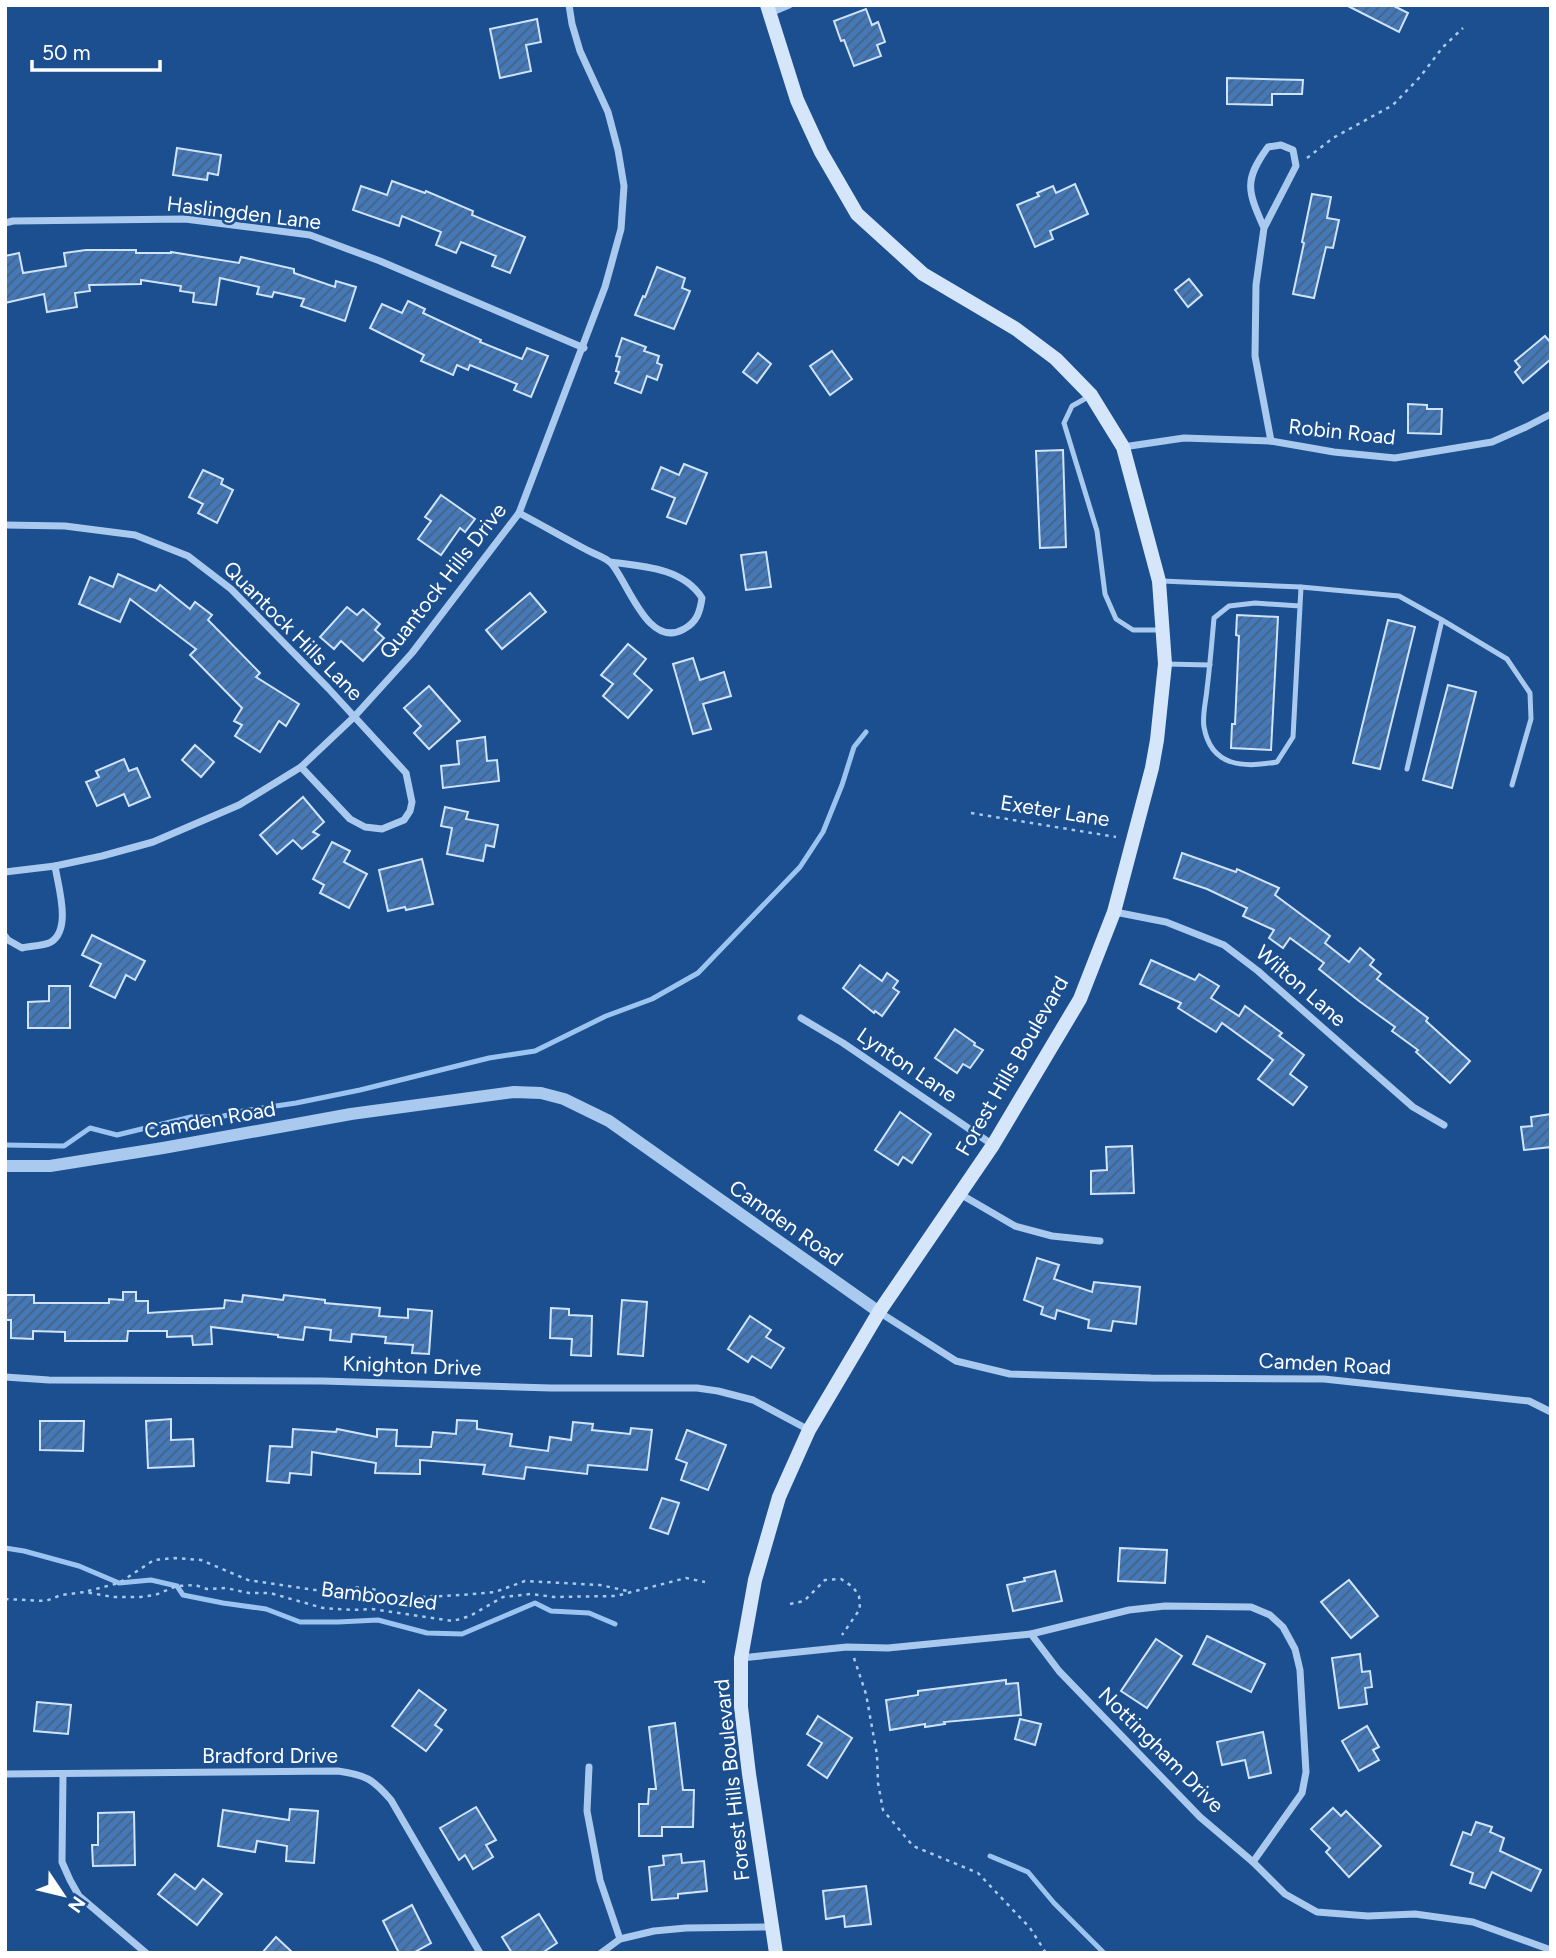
<svg xmlns="http://www.w3.org/2000/svg" width="1556" height="1958" font-family="Figtree,sans-serif">
	<style>
		.lines { fill: none; stroke-linecap: round; stroke-linejoin: round }
		.stream { stroke: #9cc4f0; stroke-width: 5 }
		.building { fill: url(#building-hatch); stroke: #cfe3fa; stroke-width: 2 }
		.path { stroke: #a9c9ee; stroke-width: 2.5; stroke-dasharray: 3.5 5; stroke-linecap: butt }
		.service { stroke: #a9c9ee; stroke-width: 5 }
		.minor { stroke: #a9c9ee; stroke-width: 7 }
		.tertiary { stroke: #a9c9ee; stroke-width: 12 }
		.secondary { stroke: #d6e6fa; stroke-width: 14 }
		.labels { text-anchor: middle; stroke-width: 5; stroke-linejoin: round; paint-order: stroke }
		.street-label { font-size: 21px; fill: #fff; stroke: #1b4f8f }
	</style>
	<defs>
		<pattern id="building-hatch" width="6" height="6" patternUnits="userSpaceOnUse" patternTransform="scale(1.75)"><rect width="6" height="6" fill="#4478b7"/><path d="M-1 1l2-2M0 6l6-6M5 7l2-2" fill="none" stroke="#486282"/></pattern>
	</defs>
	<rect width="100%" height="100%" fill="#1b4f8f"/>
	<g class="lines">
		<g class="stream">
			<polyline points="5,1145 64,1146 90,1128 117,1135 191,1117 220,1117 243,1111 296,1103 360,1090 489,1058 535,1051 606,1016 652,999 698,973 800,867 823,832 842,785 854,747 866,732"/>
			<polyline points="5,1548 24,1551 79,1566 119,1583 151,1580 177,1586 183,1595 223,1603 266,1609 300,1622 338,1622 378,1620 427,1633 462,1634 535,1603 551,1611 589,1613 615,1624"/>
			<polyline points="990,1856 1028,1872 1054,1903 1104,1953"/>
		</g>
	</g>
	<g class="building">
		<polygon points="1346,5 1392,5 1408,13 1399,32"/>
		<polygon points="866,9 872,25 878,22 885,42 877,45 881,56 854,66 844,40 841,41 834,21"/>
		<polygon points="537,19 541,42 526,45 531,71 500,78 490,29"/>
		<polygon points="1227,78 1303,80 1302,94 1272,94 1272,105 1227,104"/>
		<polygon points="177,148 221,155 218,175 208,173 207,180 173,175"/>
		<polygon points="392,181 425,193 426,191 473,211 472,215 525,237 510,273 492,266 496,256 461,242 456,253 436,245 441,232 402,216 399,226 353,210 361,186 387,195"/>
		<polygon points="1075,184 1088,214 1050,231 1053,239 1035,247 1017,205 1039,196 1037,193 1053,186 1056,193"/>
		<polygon points="1312,194 1331,197 1327,218 1339,220 1333,248 1326,247 1314,298 1293,294 1304,243 1302,242"/>
		<polygon points="86,250 136,250 136,253 171,253 171,252 239,263 241,257 294,269 294,273 335,287 336,281 356,287 345,321 301,306 304,299 274,292 272,297 257,294 259,287 220,278 216,305 193,302 194,293 180,291 181,286 141,280 141,284 89,285 90,291 75,293 77,307 47,312 44,294 5,303 5,256 19,253 23,273 66,266 64,253"/>
		<polygon points="657,267 685,278 682,288 690,291 674,329 635,315 643,296 645,297"/>
		<polygon points="1189,279 1202,295 1188,307 1175,290"/>
		<polygon points="408,301 425,309 423,313 481,340 480,342 522,359 527,348 548,356 531,397 514,390 517,384 470,365 468,370 457,365 453,375 421,361 424,355 370,328 382,304 402,313"/>
		<polygon points="1545,336 1551,343 1551,359 1523,383 1515,372 1520,367 1515,361"/>
		<polygon points="622,338 646,347 644,351 659,356 657,363 662,365 657,380 647,376 641,393 615,383 619,372 616,371 620,357 616,356"/>
		<polygon points="832,351 852,379 830,395 810,366"/>
		<polygon points="758,353 771,364 757,383 743,372"/>
		<polygon points="1408,404 1427,405 1427,409 1442,409 1441,434 1408,433"/>
		<polygon points="1063,450 1066,547 1040,548 1036,451"/>
		<polygon points="684,464 707,473 686,524 667,517 675,498 652,489 661,467 679,475"/>
		<polygon points="203,470 223,479 221,484 233,490 217,523 198,513 203,504 189,497"/>
		<polygon points="441,495 475,519 465,532 460,528 441,555 418,539 431,521 425,517"/>
		<polygon points="766,552 771,587 746,590 741,555"/>
		<polygon points="118,574 156,591 160,585 190,609 195,602 212,615 208,620 260,673 256,677 299,704 286,726 279,721 260,752 235,736 242,725 234,721 242,708 190,655 196,649 130,599 120,622 79,604 90,577 113,587"/>
		<polygon points="530,593 546,612 502,649 486,630"/>
		<polygon points="347,607 357,615 363,609 380,624 375,630 384,638 363,661 341,641 334,649 320,637"/>
		<polygon points="1237,615 1278,617 1271,750 1231,748 1232,724 1235,724 1239,636 1236,635"/>
		<polygon points="1388,620 1415,627 1380,769 1353,763"/>
		<polygon points="628,644 646,659 634,674 652,690 628,718 603,696 613,684 601,675"/>
		<polygon points="693,658 700,680 724,672 731,696 703,704 711,729 693,734 673,664"/>
		<polygon points="1448,685 1476,692 1452,788 1423,780"/>
		<polygon points="429,686 460,721 429,749 414,733 421,726 404,708"/>
		<polygon points="485,737 487,761 497,760 499,781 443,788 441,766 459,764 457,741"/>
		<polygon points="195,745 214,762 201,777 182,760"/>
		<polygon points="124,759 129,771 137,768 150,797 129,806 124,794 97,806 86,782 99,777 96,771"/>
		<polygon points="303,797 324,822 313,832 319,835 302,849 293,840 277,854 260,835"/>
		<polygon points="445,807 468,812 466,819 498,825 494,847 486,845 483,861 447,854 452,828 441,826"/>
		<polygon points="332,842 350,851 344,862 367,874 349,908 320,893 324,885 313,879"/>
		<polygon points="1182,853 1236,872 1237,869 1279,888 1275,895 1330,936 1325,943 1349,962 1360,948 1374,960 1370,965 1381,974 1377,979 1428,1018 1426,1021 1470,1061 1450,1083 1416,1052 1418,1050 1392,1031 1395,1027 1359,1001 1319,969 1324,963 1290,938 1283,948 1269,938 1274,930 1243,916 1247,908 1207,889 1174,878"/>
		<polygon points="422,859 433,904 406,910 405,907 388,911 379,870"/>
		<polygon points="92,935 145,961 135,980 126,975 115,998 90,986 101,964 82,955"/>
		<polygon points="1151,960 1195,980 1199,974 1219,986 1211,998 1239,1016 1245,1006 1282,1033 1279,1036 1304,1055 1290,1074 1307,1087 1293,1105 1258,1079 1273,1060 1222,1023 1216,1032 1178,1008 1181,1003 1140,984"/>
		<polygon points="860,965 882,981 887,973 898,981 893,988 899,992 882,1016 875,1011 874,1013 843,988"/>
		<polygon points="49,986 70,986 70,1028 28,1028 28,1002 49,1001"/>
		<polygon points="955,1029 975,1043 974,1045 983,1050 970,1068 963,1064 957,1073 935,1058"/>
		<polygon points="900,1112 931,1134 912,1163 903,1157 898,1165 875,1150"/>
		<polygon points="1551,1114 1551,1147 1524,1150 1521,1127 1532,1126 1531,1117"/>
		<polygon points="1132,1146 1134,1193 1091,1194 1091,1171 1107,1170 1106,1147"/>
		<polygon points="1037,1258 1059,1265 1054,1279 1092,1292 1094,1282 1140,1287 1136,1324 1113,1321 1111,1331 1088,1328 1089,1320 1057,1310 1055,1319 1041,1314 1043,1307 1024,1300"/>
		<polygon points="123,1292 136,1292 136,1301 148,1301 148,1313 224,1308 225,1300 242,1302 243,1295 283,1300 284,1295 325,1300 325,1303 380,1308 379,1316 408,1318 408,1309 432,1311 429,1354 412,1353 413,1345 385,1343 386,1337 352,1334 351,1342 330,1340 331,1330 305,1327 303,1340 278,1337 278,1335 211,1327 212,1344 193,1345 192,1336 167,1337 167,1331 128,1331 127,1341 65,1341 65,1332 33,1331 33,1339 11,1338 11,1320 5,1320 5,1295 34,1295 34,1303 109,1303 109,1299 123,1300"/>
		<polygon points="622,1300 647,1302 643,1356 618,1354"/>
		<polygon points="551,1308 569,1309 569,1315 592,1316 591,1356 571,1355 572,1339 550,1338"/>
		<polygon points="750,1316 771,1330 766,1337 784,1348 771,1368 752,1356 748,1362 728,1349"/>
		<polygon points="171,1419 171,1440 193,1439 194,1466 148,1468 146,1421"/>
		<polygon points="457,1420 477,1421 477,1429 512,1434 510,1446 548,1451 550,1437 571,1440 573,1422 593,1424 592,1430 630,1434 631,1428 652,1430 647,1470 588,1465 587,1474 526,1467 524,1479 483,1474 485,1465 420,1460 420,1474 375,1473 376,1463 312,1452 311,1475 290,1473 289,1483 267,1481 270,1446 292,1447 293,1429 336,1432 337,1429 377,1437 377,1429 397,1430 396,1446 431,1447 433,1432 456,1434"/>
		<polygon points="40,1421 84,1421 83,1451 40,1450"/>
		<polygon points="687,1430 726,1445 708,1490 681,1480 687,1463 676,1459"/>
		<polygon points="662,1498 679,1503 668,1534 650,1528"/>
		<polygon points="1120,1548 1167,1550 1165,1583 1118,1581"/>
		<polygon points="1055,1571 1062,1601 1013,1611 1007,1585 1025,1581 1024,1578"/>
		<polygon points="1349,1580 1378,1616 1351,1638 1321,1602"/>
		<polygon points="1207,1636 1265,1664 1251,1692 1193,1664"/>
		<polygon points="1156,1639 1182,1656 1147,1708 1121,1691"/>
		<polygon points="1360,1654 1362,1672 1370,1671 1372,1687 1365,1688 1367,1704 1339,1708 1332,1658"/>
		<polygon points="1006,1680 1006,1684 1018,1683 1021,1715 944,1722 945,1724 925,1727 925,1724 890,1730 886,1700 918,1695 918,1691"/>
		<polygon points="419,1690 446,1710 435,1725 442,1730 426,1751 392,1726"/>
		<polygon points="37,1702 71,1705 68,1734 34,1731"/>
		<polygon points="818,1716 852,1738 827,1778 808,1765 822,1743 807,1734"/>
		<polygon points="1020,1719 1041,1724 1035,1745 1015,1739"/>
		<polygon points="675,1723 683,1790 694,1790 693,1827 662,1827 662,1836 639,1836 639,1804 648,1804 649,1789 656,1789 649,1727"/>
		<polygon points="1367,1726 1379,1747 1373,1750 1379,1760 1359,1771 1342,1741"/>
		<polygon points="1263,1732 1271,1773 1249,1778 1245,1760 1222,1765 1217,1742"/>
		<polygon points="476,1807 496,1840 486,1845 493,1857 473,1869 465,1855 459,1860 440,1828"/>
		<polygon points="1333,1808 1341,1816 1346,1811 1381,1846 1349,1877 1326,1852 1330,1848 1311,1829"/>
		<polygon points="290,1809 318,1811 314,1863 286,1861 287,1846 257,1841 255,1852 218,1846 223,1810 289,1820"/>
		<polygon points="134,1812 135,1865 93,1866 92,1845 98,1845 98,1813"/>
		<polygon points="1476,1822 1492,1827 1490,1832 1504,1838 1500,1851 1541,1870 1531,1891 1492,1872 1485,1888 1470,1883 1473,1873 1451,1865 1463,1832 1471,1835"/>
		<polygon points="681,1854 682,1863 704,1861 707,1891 678,1894 678,1898 652,1900 649,1867 664,1865 663,1856"/>
		<polygon points="175,1874 195,1889 203,1879 222,1894 197,1925 158,1894"/>
		<polygon points="866,1886 871,1924 845,1927 844,1916 826,1919 823,1891"/>
		<polygon points="412,1905 431,1943 413,1953 399,1953 383,1921"/>
		<polygon points="539,1914 557,1943 542,1953 512,1953 502,1937"/>
		<polygon points="276,1937 293,1953 262,1953"/>
	</g>
	<g class="lines">
		<g class="path">
			<polyline points="1307,158 1333,138 1393,105 1420,77 1443,47 1463,28"/>
			<polyline points="971,813 1116,837"/>
			<polyline points="88,1591 119,1583 154,1560 175,1558 201,1560 248,1580 315,1590 366,1587 402,1598 461,1595 495,1592 525,1581 600,1585 628,1591"/>
			<polyline points="5,1599 46,1601 61,1595 85,1592 113,1597 140,1597 155,1595 177,1586 195,1585 207,1589 226,1588 249,1593 270,1593 323,1608 352,1610 372,1609 453,1621 470,1616 503,1597 531,1594 554,1597 616,1596 686,1578 705,1582"/>
			<polyline points="790,1604 804,1601 825,1580 841,1579 853,1587 859,1596 860,1609 842,1635"/>
			<polyline points="854,1658 866,1694 877,1755 878,1783 883,1810 913,1846 978,1873 1030,1928 1046,1953"/>
		</g>
		<g class="service">
			<polyline points="1090,396 1072,406 1064,423 1097,531 1105,594 1116,619 1133,630 1161,630"/>
			<polyline points="1162,581 1301,587 1399,596 1442,620 1507,659 1530,693 1531,719 1512,785"/>
			<path d="M1300,606L1255,603L1229,606L1214,618C1212,641 1210,665 1207,689C1206,701 1202,716 1204,727C1211,767 1244,768 1277,762L1293,737L1300,606L1301,587"/>
			<polyline points="1165,664 1210,665"/>
			<polyline points="1407,769 1442,620"/>
		</g>
		<g class="minor">
			<polyline points="770,13 789,5"/>
			<polyline points="5,223 13,221 185,219 310,235 380,261 584,348"/>
			<path d="M1264,228C1248,191 1243,181 1268,147L1281,145L1293,150L1296,166L1264,228L1256,285L1255,356L1271,441"/>
			<polyline points="1123,447 1184,438 1271,441 1334,452 1395,458 1492,442 1526,427 1551,414"/>
			<path d="M519,513C542,525 564,538 587,550C594,554 605,557 611,563C628,582 648,650 684,629C697,622 700,612 702,598C683,568 643,566 610,562"/>
			<polyline points="5,525 65,526 135,535 188,556 231,589 328,688 406,773 412,802 410,811 404,820 382,829 365,827 350,819 301,767"/>
			<polyline points="5,872 55,866 102,856 153,842 239,805 301,767 354,717 412,653 519,513 605,287 621,229 624,186 618,150 608,112 580,51 572,24 569,5"/>
			<polyline points="1115,912 1166,922 1224,945 1258,971 1413,1107 1444,1125"/>
			<path d="M5,936L8,940L22,948C30,946 44,946 51,942C72,929 58,886 55,866"/>
			<polyline points="801,1018 843,1043 993,1145"/>
			<polyline points="960,1194 1015,1226 1052,1236 1100,1241"/>
			<polyline points="879,1312 956,1361 1010,1374 1151,1378 1324,1379 1529,1401 1551,1412"/>
			<polyline points="5,1377 49,1380 323,1381 551,1388 697,1388 718,1391 753,1400 809,1430"/>
			<polyline points="1031,1634 1129,1610 1165,1606 1251,1607 1270,1615 1283,1627 1295,1649 1300,1670 1306,1772 1302,1793 1253,1862"/>
			<polyline points="741,1658 847,1647 888,1648 1031,1634 1059,1671 1200,1817 1253,1862 1285,1894 1317,1912 1368,1916 1415,1914 1473,1922 1551,1950"/>
			<polyline points="589,1767 587,1811 600,1880 620,1939"/>
			<path d="M5,1774L338,1771C366,1775 373,1779 391,1800L480,1953"/>
			<polyline points="63,1774 62,1862 70,1880 79,1896 146,1953"/>
			<polyline points="601,1953 620,1939 654,1931 686,1928 771,1927"/>
		</g>
		<polyline class="tertiary" points="5,1166 50,1166 163,1148 351,1114 514,1092 541,1093 564,1099 609,1121 879,1312"/>
		<polyline class="secondary" points="767,5 797,100 821,152 857,214 923,274 1016,329 1056,359 1091,395 1123,447 1159,581 1165,664 1157,740 1152,768 1114,912 1080,999 993,1145 879,1312 809,1430 779,1497 755,1580 741,1658 741,1707 749,1774 776,1953"/>
	</g>
	<g class="labels">
		<g class="street-label">
			<text transform="translate(244 213) rotate(7)" y="7">Haslingden Lane</text>
			<text transform="translate(1342 432) rotate(6)" y="7">Robin Road</text>
			<text transform="translate(443 581) rotate(-52)" y="7">Quantock Hills Drive</text>
			<text transform="translate(293 631) rotate(45)" y="7">Quantock Hills Lane</text>
			<text transform="translate(1055 811) rotate(9)" y="7">Exeter Lane</text>
			<text transform="translate(1301 986) rotate(41)" y="7">Wilton Lane</text>
			<text transform="translate(907 1065) rotate(34)" y="7">Lynton Lane</text>
			<text transform="translate(1012 1066) rotate(-60)" y="7">Forest Hills Boulevard</text>
			<text transform="translate(210 1120) rotate(-10)" y="7">Camden Road</text>
			<text transform="translate(786 1223) rotate(35)" y="7">Camden Road</text>
			<text transform="translate(1325 1364) rotate(3)" y="7">Camden Road</text>
			<text transform="translate(412 1366) rotate(2)" y="7">Knighton Drive</text>
			<text transform="translate(379 1596) rotate(7)" y="7">Bamboozled</text>
			<text transform="translate(1161 1750) rotate(45)" y="7">Nottingham Drive</text>
			<text x="270" y="1763">Bradford Drive</text>
			<text transform="translate(732 1780) rotate(-96)" y="7">Forest Hills Boulevard</text>
		</g>
	</g>
	<rect width="1556" height="1958" fill="none" stroke="#ffffff" stroke-width="14"/>
	<g transform="translate(63 1895) rotate(125)" stroke="#1b4f8f" stroke-width="5" paint-order="stroke">
	<path d="M0-5L12 26L0 18L-12 26Z" fill="#ffffff"/>
	<text y="-10" font-size="19" font-weight="bold" text-anchor="middle" fill="#ffffff">N</text>
	</g>
	<path d="M32 60v10h128v-10" fill="none" stroke="#ffffff" stroke-width="3.5"/>
	<text x="42" y="60" font-size="21" fill="#ffffff" stroke="#1b4f8f" stroke-width="5" paint-order="stroke">50 m</text>
</svg>
